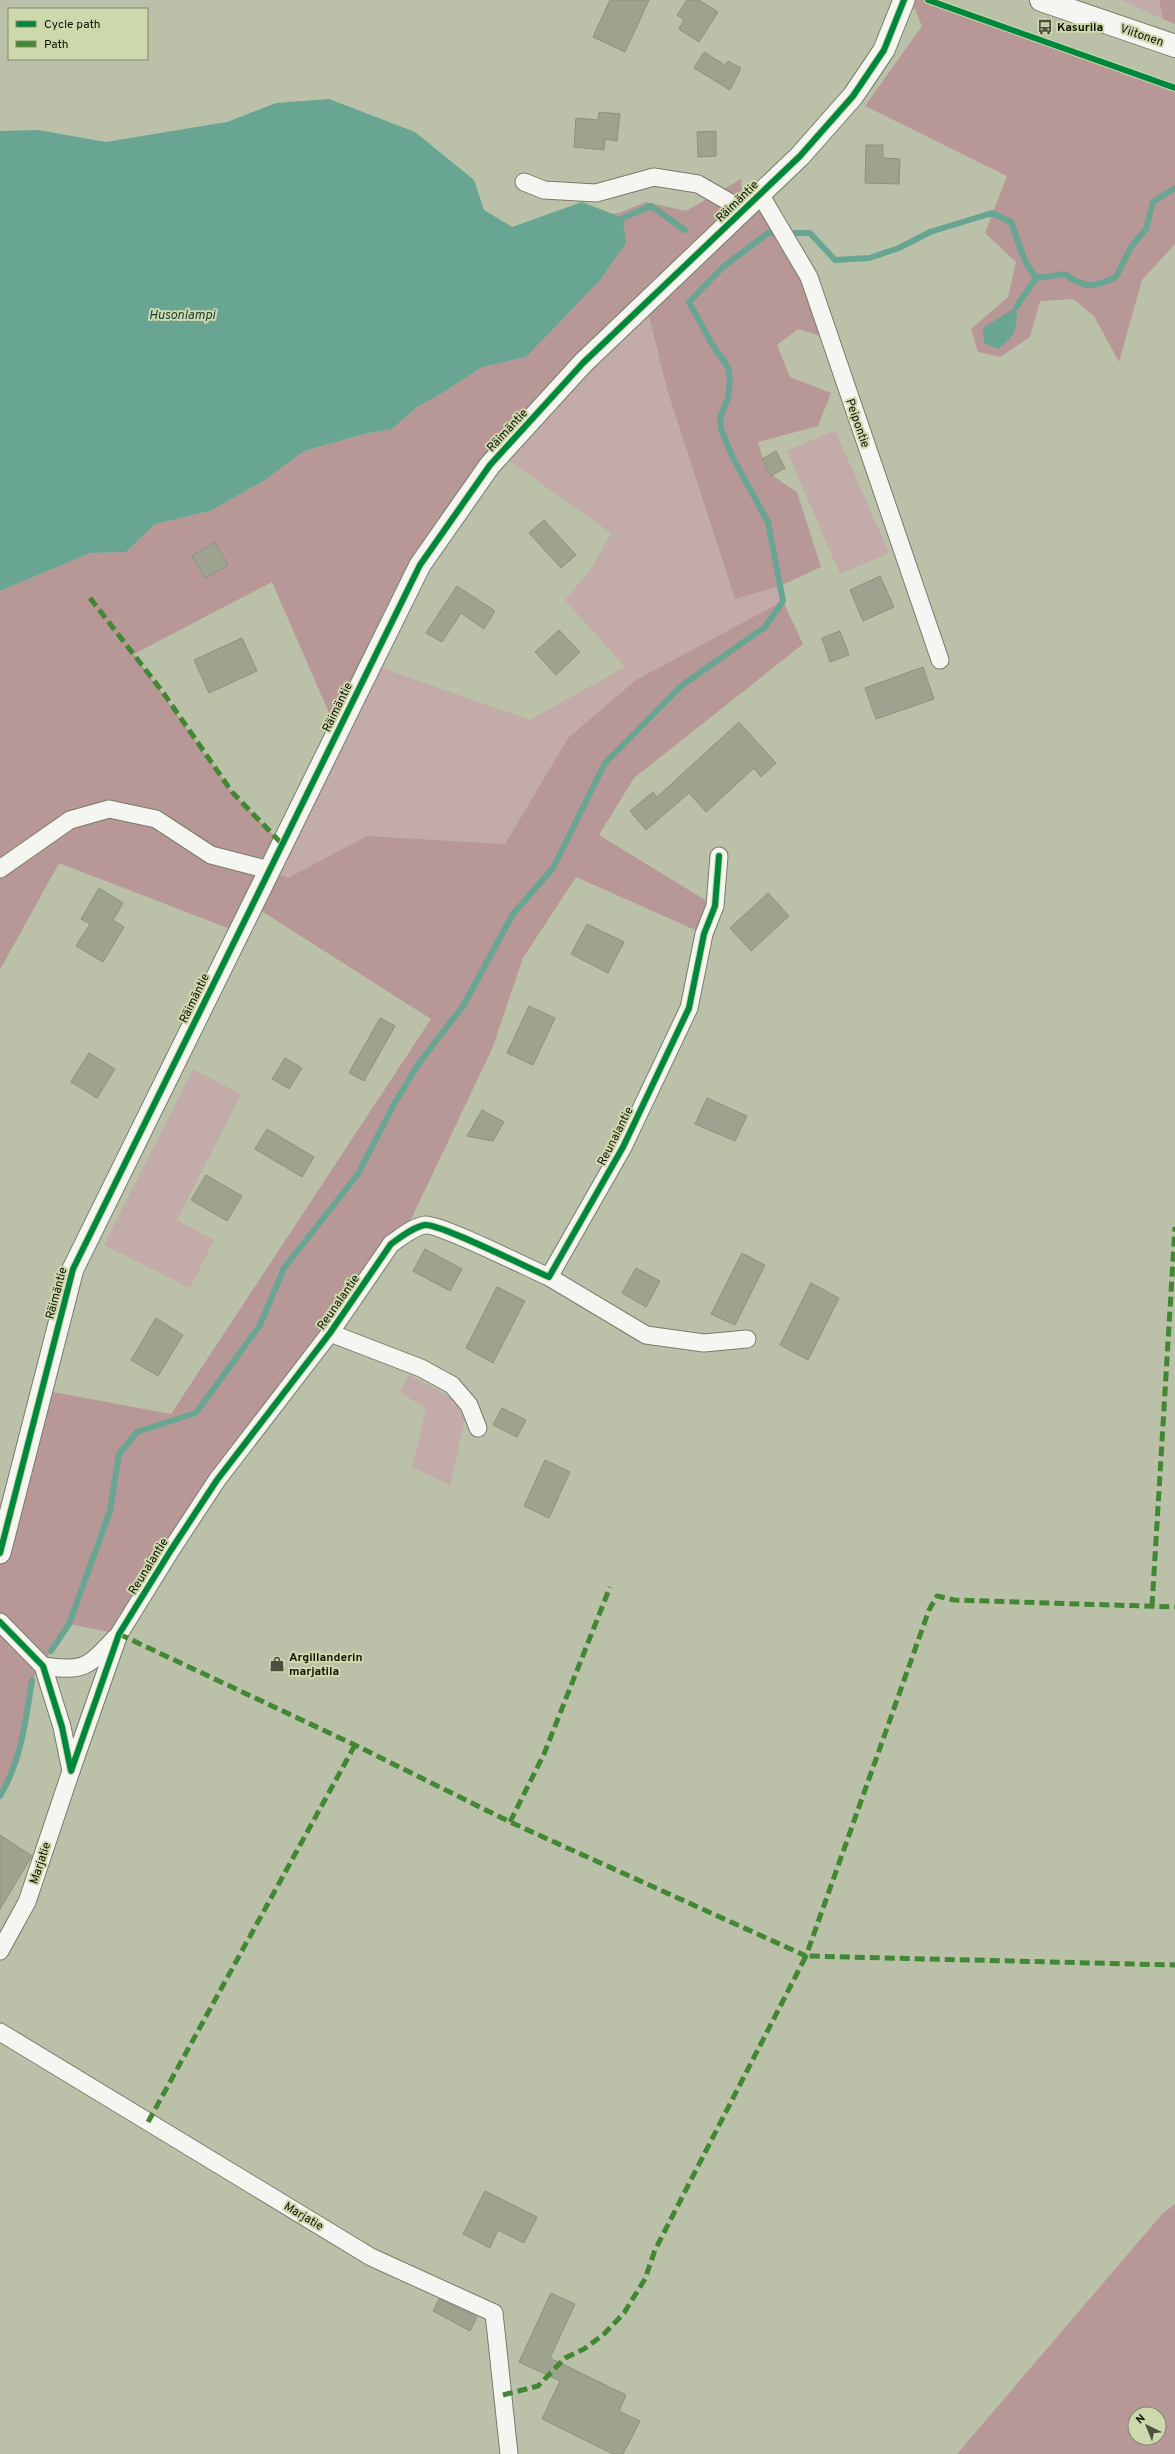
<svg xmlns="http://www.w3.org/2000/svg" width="1175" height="2454" font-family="Overpass,sans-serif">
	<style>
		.green { fill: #c2aba8 }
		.forest { fill: #b89797; fill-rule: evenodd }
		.water { fill: #68a592 }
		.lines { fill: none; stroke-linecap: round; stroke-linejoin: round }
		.stream { stroke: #68a592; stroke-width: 6 }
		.building { fill: #9ea390; stroke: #8d917f }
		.minor-casing { stroke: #787c6a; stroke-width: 19 }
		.tertiary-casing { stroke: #787c6a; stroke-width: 23 }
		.secondary-casing { stroke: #787c6a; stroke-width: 24 }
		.minor { stroke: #f5f6f2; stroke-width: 17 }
		.tertiary { stroke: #f5f6f2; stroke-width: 21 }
		.secondary { stroke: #f5f6f2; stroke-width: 22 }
		.quiet { stroke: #428733; stroke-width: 5; stroke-dasharray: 10 5; stroke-linecap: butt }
		.cycleway-casing { stroke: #cdd8ac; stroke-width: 8 }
		.cycleway { stroke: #00873e; stroke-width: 6 }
		.labels { text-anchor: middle; stroke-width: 4; stroke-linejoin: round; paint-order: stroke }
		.poi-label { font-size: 12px; font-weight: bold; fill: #101304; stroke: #cdd8ac; text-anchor: start }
		.street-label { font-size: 12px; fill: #101304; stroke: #cdd8ac }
		.water-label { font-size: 13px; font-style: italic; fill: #1a4139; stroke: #cdd8ac }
	</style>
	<rect width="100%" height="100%" fill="#bbc1a9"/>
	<g class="green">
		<polygon points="1121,0 1159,0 1163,19"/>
		<polygon points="645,304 667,389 735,599 780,586 783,601 636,680 568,738 505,844 367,836 288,878 269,870 371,664 530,720 625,667 565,600 592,568 611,533 500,454"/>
		<polygon points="835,430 889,553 840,574 787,451"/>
		<polygon points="193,1069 241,1094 177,1220 214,1240 190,1288 104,1245"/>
		<polygon points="409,1375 454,1399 465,1419 450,1485 412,1467 426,1409 400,1392"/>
	</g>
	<g class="forest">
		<polygon points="911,0 928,0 1175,88 1175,244 1142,280 1119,362 1094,316 1073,299 1040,301 1030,337 1000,357 978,352 971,329 1008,297 1016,262 985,233 1007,176 865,106 922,26"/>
		<polygon points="1159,0 1175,0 1175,24 1163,19"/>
		<path d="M741,179L743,210L760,194L830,339L798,329L777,345L790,377L831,393L818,426L758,442C766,473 771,475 797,492L821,567L780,586L735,599L667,389L646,305L583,363L420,565L337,731L272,582L134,654L232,792L282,844L269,870L288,878L367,836L505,844L568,738L636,680L783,601L803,644L634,778L599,835L715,906L704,934L576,877L523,958L492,1049L404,1234L391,1244L119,1634L69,1624L32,1680L25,1727L8,1781L0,1796V1553L42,1390L171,1414L431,1019L252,905L238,932L59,863L0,970V591L90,553L126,552L155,524L210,511L265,480L304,451L364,434L392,429L417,407L444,392L482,367L526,357L623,218L611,214L619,213L646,202L686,211Z"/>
		<path d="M1175,2204V2454H957L1163,2213ZM1135,2414H1159V2438H1135Z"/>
	</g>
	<g class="water">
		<polygon points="329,99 415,132 474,180 484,210 512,227 582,202 623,218 626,243 600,280 526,357 482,367 444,392 417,407 392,429 364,434 304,451 265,480 210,511 155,524 126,552 90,553 0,591 0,131 38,130 106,142 227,122 276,103"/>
		<path d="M1016,307C1018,330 1016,334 998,349L984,343L983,328Z"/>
	</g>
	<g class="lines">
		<g class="stream">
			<polyline points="623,218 651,206 685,230"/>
			<polyline points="1016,307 1036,278"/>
			<path d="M51,1651L69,1624L110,1511L119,1454L137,1432L196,1413L260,1325L284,1268L358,1174L394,1104L419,1063L463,1006L513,914L553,868L605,763L681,686L765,627L783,601L768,522L733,458L721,429L720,418L728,398L730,381L728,367L712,344L689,302L723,267L768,233H810L835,260L869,258L899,248L930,232L992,213L1011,222L1025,261L1036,278L1065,274C1086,290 1094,287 1116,277L1131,247L1146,229L1153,202L1175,188"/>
			<path d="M0,1796C21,1761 26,1720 32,1680"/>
		</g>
	</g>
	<g class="building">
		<polygon points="610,0 649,0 625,52 593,37"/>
		<polygon points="687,0 699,0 718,12 699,42 679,29 684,20 677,15"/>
		<polygon points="704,52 725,65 728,61 741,68 730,90 694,68"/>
		<polygon points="599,112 620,114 617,141 605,139 604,150 574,147 576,118 598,120"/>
		<polygon points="716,131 716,156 698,157 697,132"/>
		<polygon points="866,145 883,145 883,158 900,159 899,184 865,183"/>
		<polygon points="776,451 785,468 771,476 762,459"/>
		<polygon points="544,520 576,555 561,568 529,533"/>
		<polygon points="215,542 228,565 205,578 192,556"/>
		<polygon points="880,576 894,607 863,621 850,590"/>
		<polygon points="457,586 495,611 484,629 461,613 442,642 426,633"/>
		<polygon points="559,630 580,652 556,675 535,652"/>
		<polygon points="840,631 849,655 830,662 822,638"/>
		<polygon points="242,638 257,671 209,693 194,660"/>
		<polygon points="923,667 934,699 876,719 865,688"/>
		<polygon points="739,722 776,763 761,777 754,768 706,812 689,793 646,830 630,811 653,792 657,797"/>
		<polygon points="99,888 123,903 113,920 124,927 103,962 76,946 90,924 81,919"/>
		<polygon points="768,893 789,916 751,951 730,928"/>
		<polygon points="587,924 624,942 608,973 571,954"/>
		<polygon points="529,1006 555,1018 533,1065 507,1053"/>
		<polygon points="380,1018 395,1026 364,1081 349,1073"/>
		<polygon points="89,1053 115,1069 97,1098 71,1082"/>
		<polygon points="285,1058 302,1068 289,1089 272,1079"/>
		<polygon points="707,1098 747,1116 735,1141 695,1124"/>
		<polygon points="482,1110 504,1122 493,1141 467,1136"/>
		<polygon points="267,1129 314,1157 302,1177 255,1149"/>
		<polygon points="206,1175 242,1196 227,1221 191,1200"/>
		<polygon points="425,1249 462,1269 450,1291 413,1271"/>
		<polygon points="742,1253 765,1265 735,1325 711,1314"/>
		<polygon points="636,1268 660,1281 646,1307 622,1293"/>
		<polygon points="811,1283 839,1298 808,1360 780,1345"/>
		<polygon points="497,1287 525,1301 493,1363 466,1348"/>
		<polygon points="156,1318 183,1335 158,1376 131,1360"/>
		<polygon points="502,1408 526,1420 517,1437 493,1425"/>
		<polygon points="545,1460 570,1472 549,1518 524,1506"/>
		<polygon points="0,1835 32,1856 0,1909"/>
		<polygon points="485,2191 537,2217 524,2243 498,2230 490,2248 463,2234"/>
		<polygon points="551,2293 575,2304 550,2358 626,2395 619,2411 640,2421 623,2454 613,2454 542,2419 560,2381 519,2362"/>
		<polygon points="439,2299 477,2317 470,2331 433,2311"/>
	</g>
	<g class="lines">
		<g class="minor-casing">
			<g id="minor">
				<polyline points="524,182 544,190 596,193 654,177 698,184 743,210"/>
				<polyline points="760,194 809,277 940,660"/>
				<polyline points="0,869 70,820 109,809 156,819 211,855 269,870"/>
				<polyline points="549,1277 646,1335 704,1343 747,1339"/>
				<polyline points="330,1333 421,1368 452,1385 469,1405 478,1428"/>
				<path d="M0,1622L43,1666L62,1727L71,1771L119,1634L171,1550L217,1480L330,1333L391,1244C401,1237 413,1227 425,1225C439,1223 530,1269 549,1277L623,1147L689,1008L704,934L715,906L719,856"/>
				<path d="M43,1666C84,1672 88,1667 115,1638"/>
				<polyline points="0,1951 27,1902 71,1771"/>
				<polyline points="0,2032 371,2257 494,2313 509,2454"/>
			</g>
		</g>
		<g class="tertiary-casing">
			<polyline id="tertiary" points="0,1553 73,1269 420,565 490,465 583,363 800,156 853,96 884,50 904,0"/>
		</g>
		<g class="secondary-casing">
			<polyline id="secondary" points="1041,0 1175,46"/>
		</g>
		<use href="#minor" class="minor"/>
		<use href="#tertiary" class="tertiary"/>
		<use href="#secondary" class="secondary"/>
		<g class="quiet">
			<polyline points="90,598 162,691 232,792 282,844"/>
			<polyline points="1152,1606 1175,1227"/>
			<polyline points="119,1634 355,1745 510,1822 806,1956 929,1610 937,1596 954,1600 1175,1607"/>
			<polyline points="510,1822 544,1754 610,1587"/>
			<polyline points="148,2122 355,1745"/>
			<polyline points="503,2395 538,2386 565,2358 584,2349 604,2334 624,2313 645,2279 655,2250 806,1956 1175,1965"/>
		</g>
		<g class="cycleway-casing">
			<g id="cycleway">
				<polyline points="928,0 1175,88"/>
				<polyline points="0,1553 73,1269 420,565 490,465 583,363 800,156 853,96 884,50 904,0"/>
				<path d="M0,1622L43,1666L62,1727L71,1771L119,1634L171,1550L217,1480L330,1333L391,1244C401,1237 413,1227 425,1225C439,1223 530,1269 549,1277L623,1147L689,1008L704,934L715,906L719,856"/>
			</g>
		</g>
		<use href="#cycleway" class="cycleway"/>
	</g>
	<defs>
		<g id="bus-bare" transform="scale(1.2)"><path d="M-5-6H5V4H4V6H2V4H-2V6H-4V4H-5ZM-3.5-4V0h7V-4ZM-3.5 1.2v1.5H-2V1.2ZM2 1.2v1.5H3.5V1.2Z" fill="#4c503e" stroke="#cdd8ac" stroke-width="2.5" paint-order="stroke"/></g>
		<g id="shop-bare" transform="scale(1.2)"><path d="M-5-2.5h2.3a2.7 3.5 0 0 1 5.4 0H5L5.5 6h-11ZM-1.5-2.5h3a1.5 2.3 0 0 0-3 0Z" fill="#4c503e" stroke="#cdd8ac" stroke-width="2.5" paint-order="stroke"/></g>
	</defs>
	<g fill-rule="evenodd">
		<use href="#bus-bare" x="1045" y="27"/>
		<use href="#shop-bare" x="277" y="1664"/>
	</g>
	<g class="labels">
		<g class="poi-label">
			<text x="1057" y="31">Kasurila</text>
			<text x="289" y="1661">Argillanderin<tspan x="289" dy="14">marjatila</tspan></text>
		</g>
		<g class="street-label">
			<text transform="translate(1142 35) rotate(19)" y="4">Viitonen</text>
			<text transform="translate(737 201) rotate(-44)" y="4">Räimäntie</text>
			<text transform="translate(858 423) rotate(71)" y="4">Peipontie</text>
			<text transform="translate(507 430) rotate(-47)" y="4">Räimäntie</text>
			<text transform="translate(337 707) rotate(-64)" y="4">Räimäntie</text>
			<text transform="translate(194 998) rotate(-64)" y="4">Räimäntie</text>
			<text transform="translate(615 1136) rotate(-63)" y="4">Reunalantie</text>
			<text transform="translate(56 1293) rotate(-75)" y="4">Räimäntie</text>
			<text transform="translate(338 1302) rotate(-55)" y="4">Reunalantie</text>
			<text transform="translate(148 1566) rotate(-58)" y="4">Reunalantie</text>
			<text transform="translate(40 1863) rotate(-72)" y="4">Marjatie</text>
			<text transform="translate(304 2216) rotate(31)" y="4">Marjatie</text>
		</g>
		<g class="water-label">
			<text x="182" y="319">Husonlampi</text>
		</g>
	</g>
	<rect x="8" y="8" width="140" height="52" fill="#cdd8ac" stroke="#818969"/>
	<rect x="16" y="21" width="20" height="6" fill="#00873e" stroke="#818969"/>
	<text x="44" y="28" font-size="12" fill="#101304">Cycle path</text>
	<rect x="16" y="41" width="20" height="6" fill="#428733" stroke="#818969"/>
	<text x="44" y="48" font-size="12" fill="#101304">Path</text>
	<g transform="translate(1147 2426) rotate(317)"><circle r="19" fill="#cdd8ac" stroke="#818969"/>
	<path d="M0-3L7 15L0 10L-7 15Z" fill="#4c503e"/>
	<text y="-6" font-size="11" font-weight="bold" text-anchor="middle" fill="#101304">N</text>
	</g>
</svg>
